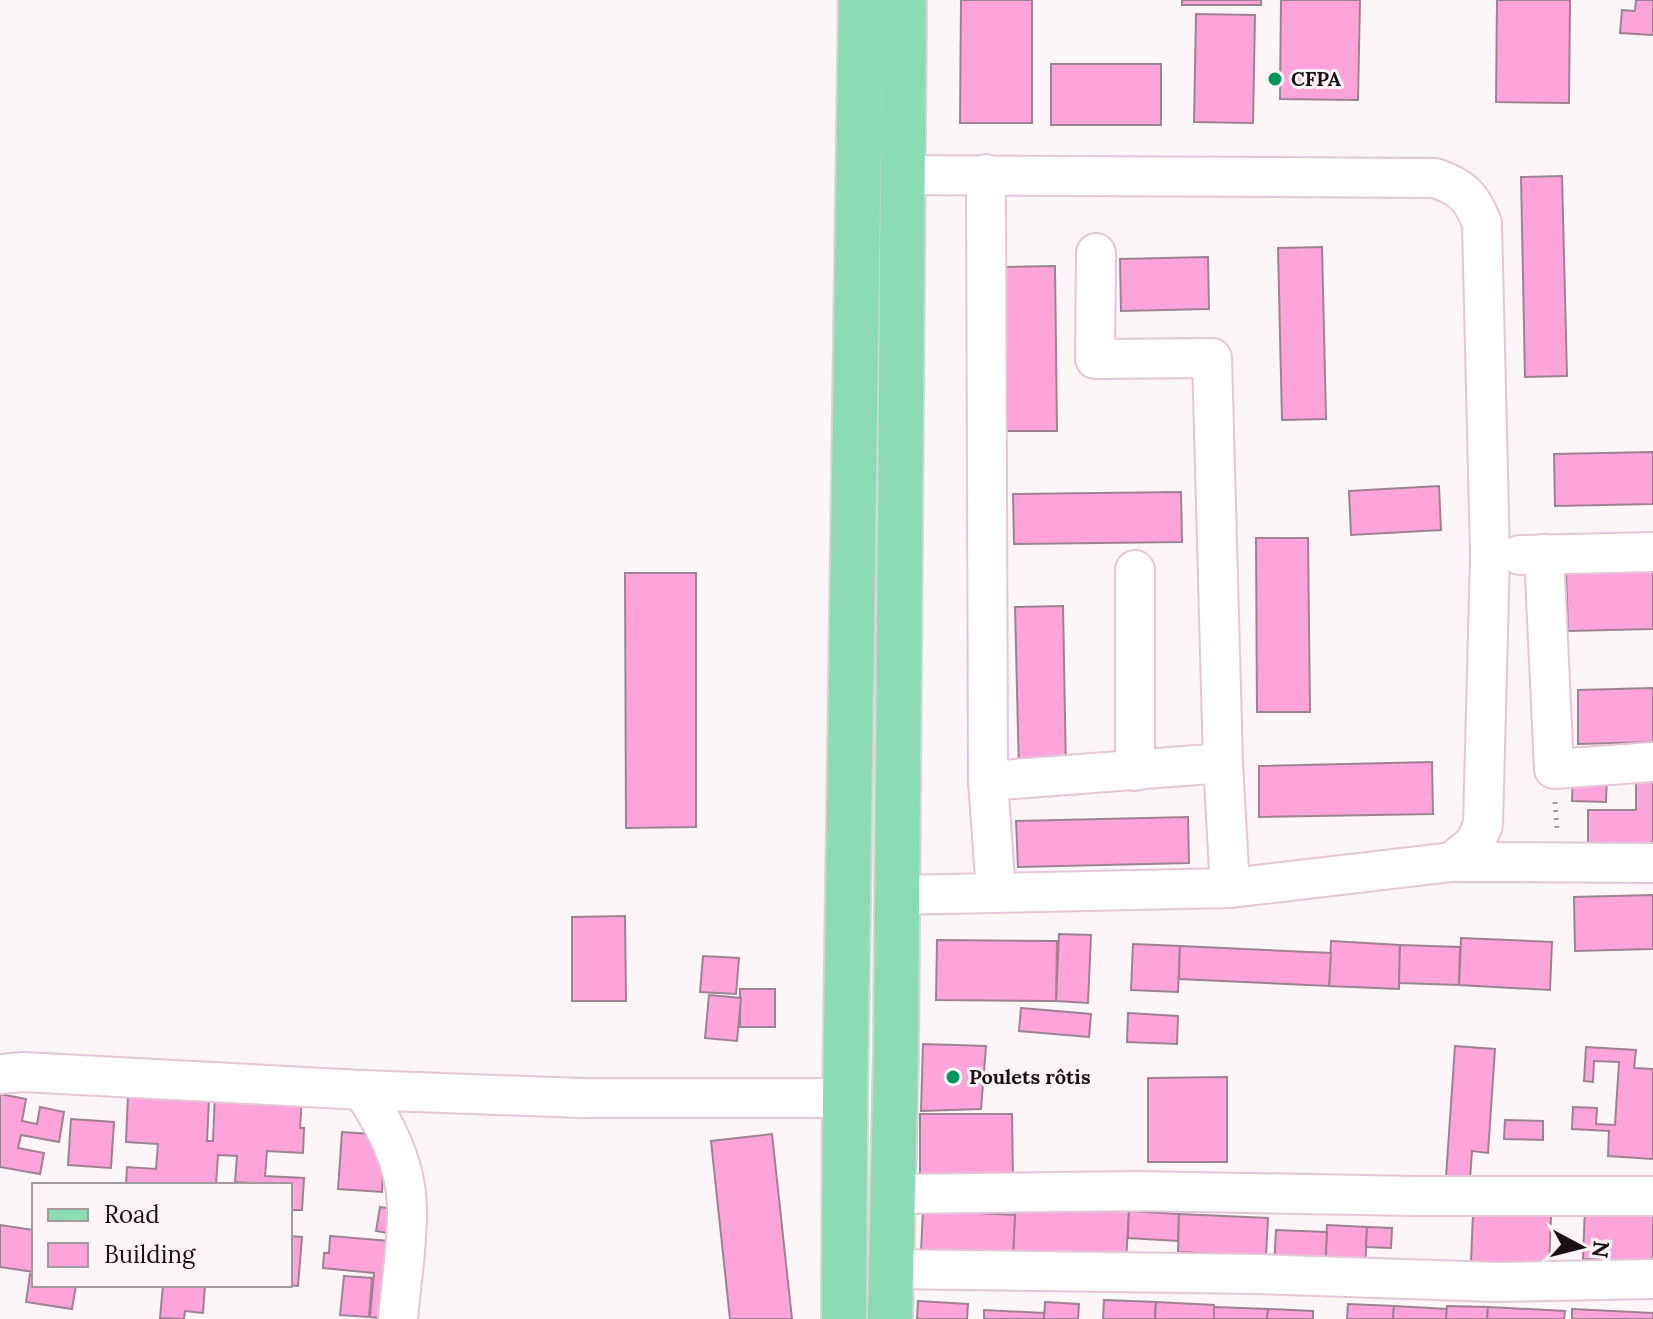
<svg xmlns="http://www.w3.org/2000/svg" width="1653" height="1319" font-family="Lora,serif">
	<style>
		.building { fill: #ffa3db; stroke: #9d8292; stroke-width: 2 }
		.lines { fill: none; stroke-linecap: round; stroke-linejoin: round }
		.minor-casing { stroke: #e4c6d7; stroke-width: 42 }
		.major-casing { stroke: #d6d4d5; stroke-width: 48 }
		.path { stroke: #9d969a; stroke-width: 5; stroke-dasharray: 2 6; stroke-linecap: butt }
		.minor { stroke: #fff; stroke-width: 38 }
		.major { stroke: #8bdcb2; stroke-width: 44 }
		.poi-dot { fill: #00975a; stroke: #fcf6f9; stroke-width: 3 }
		.labels { text-anchor: middle; stroke-width: 6; stroke-linejoin: round; paint-order: stroke }
		.poi-label { font-size: 20px; font-weight: bold; fill: #1a1016; stroke: #fcf6f9; text-anchor: start }
	</style>
	<rect width="100%" height="100%" fill="#fcf6f9"/>
	<g class="building">
		<polygon points="961,0 1032,0 1032,123 960,123"/>
		<rect x="1182" y="0" width="79" height="5"/>
		<polygon points="1281,0 1360,0 1358,100 1280,99"/>
		<polygon points="1497,0 1570,0 1569,103 1496,102"/>
		<polygon points="1636,0 1653,0 1653,35 1620,33 1622,10 1635,11"/>
		<polygon points="1196,14 1255,15 1253,123 1194,122"/>
		<rect x="1051" y="64" width="110" height="61"/>
		<polygon points="1562,176 1567,376 1525,377 1521,177"/>
		<polygon points="1322,247 1326,419 1282,420 1278,248"/>
		<polygon points="1208,257 1209,309 1121,311 1120,259"/>
		<polygon points="1055,266 1057,431 1007,431 1005,267"/>
		<polygon points="1653,452 1653,504 1555,506 1554,454"/>
		<polygon points="1439,486 1441,530 1351,535 1349,491"/>
		<polygon points="1181,492 1182,542 1014,544 1013,494"/>
		<polygon points="1256,538 1308,538 1310,712 1257,712"/>
		<polygon points="1653,571 1653,629 1568,631 1566,573"/>
		<polygon points="625,573 696,573 696,827 626,828"/>
		<polygon points="1063,606 1066,772 1019,772 1015,607"/>
		<polygon points="1653,688 1653,742 1578,744 1578,690"/>
		<polygon points="1432,762 1433,814 1259,817 1259,766"/>
		<polygon points="1636,762 1653,762 1653,858 1588,858 1588,810 1636,810"/>
		<polygon points="1573,775 1607,776 1606,802 1572,801"/>
		<polygon points="1188,817 1189,863 1018,867 1016,821"/>
		<polygon points="1653,895 1653,949 1575,951 1574,897"/>
		<polygon points="625,916 626,1001 572,1001 572,917"/>
		<polygon points="1059,934 1091,935 1088,1003 1056,1001"/>
		<polygon points="1461,938 1552,942 1550,990 1459,985"/>
		<polygon points="937,940 1057,941 1056,1001 936,1000"/>
		<polygon points="1331,941 1400,945 1399,989 1329,986"/>
		<polygon points="1133,944 1180,946 1178,992 1131,990"/>
		<polygon points="1400,945 1460,947 1459,985 1399,983"/>
		<polygon points="1180,946 1331,953 1329,986 1179,979"/>
		<polygon points="703,956 739,958 736,994 700,992"/>
		<rect x="740" y="989" width="35" height="38"/>
		<polygon points="709,995 741,998 737,1041 705,1038"/>
		<polygon points="1021,1008 1091,1014 1089,1037 1019,1031"/>
		<polygon points="1128,1013 1178,1016 1177,1044 1127,1042"/>
		<polygon points="923,1044 986,1046 981,1109 921,1111"/>
		<polygon points="1455,1046 1495,1049 1488,1153 1472,1151 1470,1179 1446,1177"/>
		<polygon points="1586,1047 1636,1050 1634,1068 1653,1069 1653,1159 1608,1156 1609,1131 1572,1129 1573,1107 1597,1108 1596,1124 1615,1125 1619,1062 1594,1061 1593,1082 1584,1081"/>
		<polygon points="1227,1077 1227,1162 1148,1162 1148,1078"/>
		<polygon points="215,1092 302,1097 300,1128 304,1128 303,1153 267,1151 265,1176 304,1178 302,1210 290,1210 290,1185 235,1182 237,1156 218,1155 216,1185 126,1185 127,1167 156,1169 158,1144 126,1142 128,1094 209,1099 207,1141 213,1141"/>
		<polygon points="0,1094 26,1099 22,1121 37,1124 40,1107 64,1112 59,1142 21,1135 18,1148 44,1153 40,1174 0,1167"/>
		<polygon points="920,1114 1012,1114 1013,1181 920,1182"/>
		<polygon points="71,1119 114,1122 111,1168 68,1165"/>
		<polygon points="1505,1120 1543,1121 1543,1140 1504,1139"/>
		<polygon points="342,1132 385,1135 382,1192 338,1189"/>
		<polygon points="772,1134 792,1319 730,1319 711,1141"/>
		<polygon points="1015,1206 1129,1211 1126,1261 1013,1256"/>
		<polygon points="1585,1206 1653,1209 1653,1262 1583,1259"/>
		<polygon points="380,1207 419,1213 415,1238 376,1231"/>
		<polygon points="923,1210 1015,1215 1013,1256 921,1252"/>
		<polygon points="1129,1211 1179,1214 1178,1241 1128,1238"/>
		<polygon points="1473,1213 1551,1216 1549,1266 1471,1263"/>
		<polygon points="1179,1214 1268,1218 1266,1256 1178,1252"/>
		<polygon points="0,1225 34,1230 34,1272 0,1267"/>
		<polygon points="1327,1225 1367,1227 1365,1272 1325,1270"/>
		<polygon points="1367,1227 1392,1228 1391,1248 1366,1247"/>
		<polygon points="1276,1230 1327,1232 1325,1270 1274,1268"/>
		<polygon points="290,1236 302,1237 298,1286 287,1285 290,1285"/>
		<polygon points="330,1236 401,1242 390,1319 370,1317 374,1273 323,1268 324,1253 329,1253"/>
		<polygon points="30,1274 34,1275 34,1285 76,1285 72,1309 26,1302"/>
		<polygon points="344,1276 372,1278 369,1317 340,1315"/>
		<polygon points="163,1285 205,1285 203,1313 185,1311 184,1319 160,1318"/>
		<polygon points="1104,1300 1156,1302 1155,1319 1103,1319"/>
		<polygon points="918,1301 968,1304 967,1319 917,1319"/>
		<polygon points="1045,1302 1079,1304 1078,1319 1044,1319"/>
		<polygon points="1156,1302 1214,1305 1214,1319 1155,1319"/>
		<polygon points="1348,1304 1394,1306 1393,1319 1347,1319"/>
		<polygon points="1394,1306 1447,1309 1446,1319 1393,1319"/>
		<polygon points="1447,1306 1488,1307 1487,1319 1446,1319"/>
		<polygon points="1214,1307 1268,1309 1267,1319 1214,1319"/>
		<polygon points="1488,1307 1565,1311 1564,1319 1487,1319"/>
		<polygon points="1268,1309 1313,1311 1313,1319 1267,1319"/>
		<polygon points="1572,1309 1653,1313 1653,1319 1572,1319"/>
		<polygon points="984,1310 1044,1313 1044,1319 984,1319"/>
	</g>
	<g class="lines">
		<g class="minor-casing">
			<g id="minor">
				<polyline points="986,174 988,781 996,893"/>
				<polyline points="1096,253 1095,359 1212,358 1223,763 1230,888"/>
				<polyline points="1544,554 1554,769 1653,762"/>
				<polyline points="1520,555 1653,552"/>
				<polyline points="1135,570 1135,771"/>
				<polyline points="988,781 1223,763"/>
				<polyline points="1452,862 1653,863"/>
				<path d="M897,895L1230,888L1452,862L1475,843L1483,825L1490,556L1482,223C1471,196 1462,187 1435,178L904,175"/>
				<polyline points="0,1074 23,1072 362,1090 580,1098 845,1098"/>
				<path d="M362,1090C385,1124 406,1163 407,1206C408,1243 401,1282 398,1319"/>
				<polyline points="892,1194 1137,1191 1417,1196 1653,1196"/>
				<polyline points="890,1269 1258,1274 1496,1282 1653,1279"/>
			</g>
		</g>
		<g class="major-casing">
			<g id="major">
				<polyline points="844,1319 845,1098 861,0"/>
				<polyline points="890,1319 896,1050 904,0"/>
			</g>
		</g>
		<polyline class="path" points="1555,802 1557,828"/>
		<use href="#minor" class="minor"/>
		<use href="#major" class="major"/>
	</g>
	<g class="poi-dot">
		<circle cx="1275" cy="79" r="8"/>
		<circle cx="953" cy="1077" r="8"/>
	</g>
	<g class="labels">
		<g class="poi-label">
			<text x="1291" y="86">CFPA</text>
			<text x="969" y="1084">Poulets rôtis</text>
		</g>
	</g>
	<rect x="32" y="1183" width="260" height="104" fill="#fcf6f9" stroke="#a29a9e" stroke-width="2"/>
	<rect x="48" y="1209" width="40" height="12" fill="#8bdcb2" stroke="#a29a9e" stroke-width="2"/>
	<text x="104" y="1223" font-size="24" fill="#1a1016">Road</text>
	<rect x="48" y="1243" width="40" height="24" fill="#ffa3db" stroke="#a29a9e" stroke-width="2"/>
	<text x="104" y="1263" font-size="24" fill="#1a1016">Building</text>
	<g transform="translate(1581 1247) rotate(97)" stroke="#fcf6f9" stroke-width="6" paint-order="stroke">
	<path d="M0-6L14 30L0 20L-14 30Z" fill="#1a1016"/>
	<text y="-12" font-size="22" font-weight="bold" text-anchor="middle" fill="#1a1016">N</text>
	</g>
</svg>
